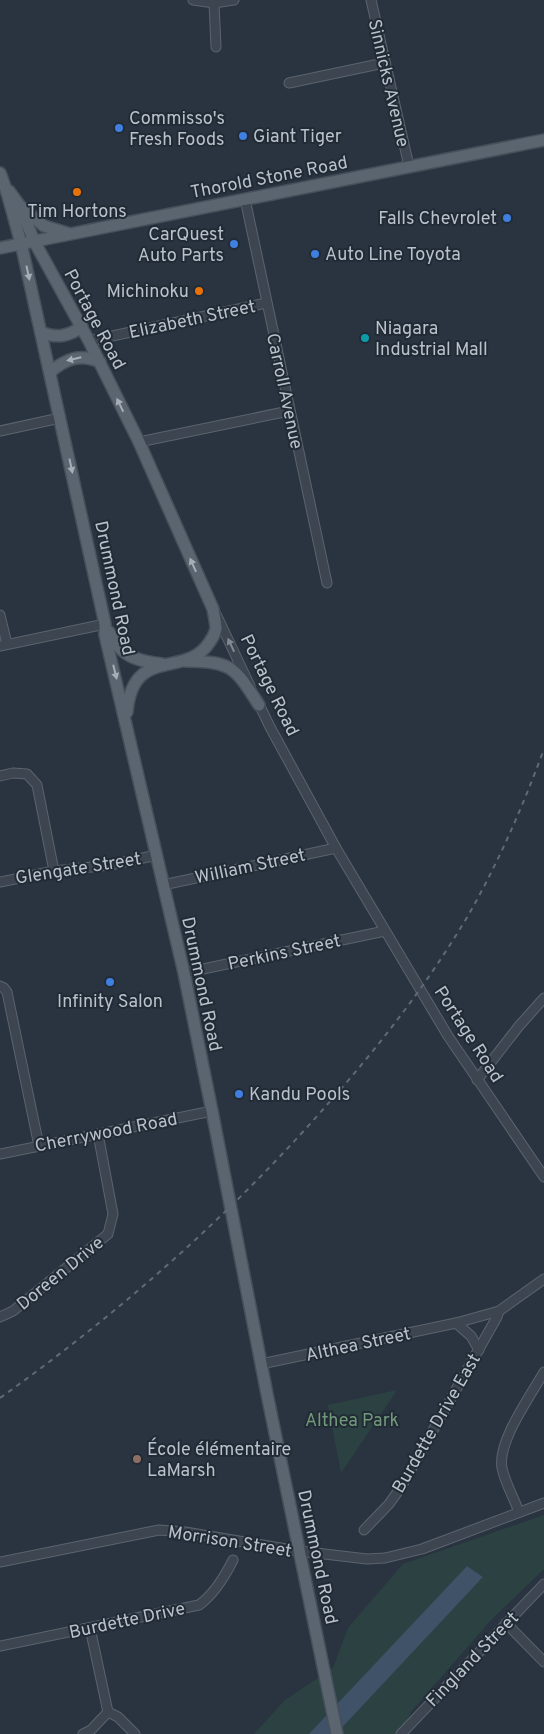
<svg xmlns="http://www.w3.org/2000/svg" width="544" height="1734" font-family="Overpass,sans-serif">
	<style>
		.green { fill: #2c4242 }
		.water { fill: #405268 }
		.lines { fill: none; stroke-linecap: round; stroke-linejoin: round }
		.minor-casing { stroke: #5a646e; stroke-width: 11 }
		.major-casing { stroke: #464f5a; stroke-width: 14 }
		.minor { stroke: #3d4650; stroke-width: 9 }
		.major { stroke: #5b6570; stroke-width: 11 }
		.rail { stroke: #5f6a77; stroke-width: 2; stroke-dasharray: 5 5; stroke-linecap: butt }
		.oneway { fill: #a6afb8 }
		.oneway2 { fill: #818a93 }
		.shop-dot { fill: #3f7fe0; stroke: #212b36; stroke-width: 2 }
		.food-dot { fill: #e8710a; stroke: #212b36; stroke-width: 2 }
		.culture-dot { fill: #0f9aa8; stroke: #212b36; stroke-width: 2 }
		.education-dot { fill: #8d6e63; stroke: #212b36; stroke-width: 2 }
		.labels { text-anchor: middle; stroke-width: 4; stroke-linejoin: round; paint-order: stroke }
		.street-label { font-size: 18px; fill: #b9c1ca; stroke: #212b36 }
		.poi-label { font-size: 18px; fill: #b9c1ca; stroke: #212b36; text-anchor: start }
		.park-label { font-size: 18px; fill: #729a7a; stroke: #212b36 }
	</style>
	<rect width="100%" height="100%" fill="#293440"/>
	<g class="green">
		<polygon points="397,1390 341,1473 328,1405"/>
		<polygon points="544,1515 544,1569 490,1621 411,1712 404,1731 401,1734 336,1734 483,1577 467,1566 311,1734 254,1734 285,1700 333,1668 348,1628 403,1564"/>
	</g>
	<polygon class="water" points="467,1566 483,1577 336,1734 309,1734"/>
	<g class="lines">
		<g class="minor-casing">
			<g id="minor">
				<polyline points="193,0 214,3 234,0"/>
				<polyline points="371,0 409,166"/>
				<polyline points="214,3 216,47"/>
				<polyline points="289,83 384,63"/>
				<polyline points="245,199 327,583"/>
				<polyline points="89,341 266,303"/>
				<polyline points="0,431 60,418"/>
				<polyline points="139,442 289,411"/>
				<polyline points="216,614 250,686"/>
				<polyline points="0,615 7,644"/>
				<polyline points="0,646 105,624"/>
				<polyline points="257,700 270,727 336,848 448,1036 544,1177"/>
				<polyline points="0,776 13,773 27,774 37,785 54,871"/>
				<polyline points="0,882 54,871 110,865 157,855"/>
				<polyline points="163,885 336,848"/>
				<polyline points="184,973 385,931"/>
				<polyline points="0,986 4,988 7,992 39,1146"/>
				<polyline points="477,1080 519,1026 544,998"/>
				<polyline points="0,1154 212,1111"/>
				<polyline points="0,1317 13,1311 108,1234 113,1214 98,1134"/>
				<polyline points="456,1323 471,1336 479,1350"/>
				<polyline points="261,1364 456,1323 499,1311 544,1279"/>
				<path d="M519,1512C514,1498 505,1483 502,1468C497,1442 531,1395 544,1372"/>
				<polyline points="364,1530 389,1504 401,1487 497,1317 499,1311"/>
				<polyline points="0,1562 159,1530 185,1532 299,1551 367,1559 385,1558 422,1549 544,1503"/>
				<polyline points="506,1623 544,1662"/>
				<polyline points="90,1628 108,1712"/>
				<path d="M0,1646L199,1605C213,1595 225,1576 233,1560"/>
				<polyline points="108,1712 118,1717 135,1734"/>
				<polyline points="83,1734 91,1730 108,1712"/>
				<polyline points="401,1734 544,1584"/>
			</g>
		</g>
		<g class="major-casing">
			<g id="major">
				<path d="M0,173C9,195 14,220 21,243L105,624V635L184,973L212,1111L267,1394L337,1734"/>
				<path d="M9,191L20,206L34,241L89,341L139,442L213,609C214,615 216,623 216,629C215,633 212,639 209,643C185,679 133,645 127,712"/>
				<polyline points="21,207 44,226 67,233"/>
				<polyline points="0,248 544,140"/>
				<path d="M41,332C57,339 68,336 82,327"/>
				<path d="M50,372C66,359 80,353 100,362"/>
				<path d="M109,632C121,657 137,661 162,664"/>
				<path d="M185,661C232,662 234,666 259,705"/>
			</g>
		</g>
		<use href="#minor" class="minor"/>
		<use href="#major" class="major"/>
		<path class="rail" d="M0,1398C122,1311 235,1211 333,1098C384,1040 430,980 469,914C499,861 523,806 544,749"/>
	</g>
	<defs><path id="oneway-solid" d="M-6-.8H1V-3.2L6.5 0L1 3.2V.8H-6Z" transform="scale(1.25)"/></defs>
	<g class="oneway">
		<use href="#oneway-solid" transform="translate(28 273) rotate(78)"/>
		<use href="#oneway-solid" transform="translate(74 359) rotate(167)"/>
		<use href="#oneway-solid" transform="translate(120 405) rotate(-116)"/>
		<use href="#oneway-solid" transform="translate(71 466) rotate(78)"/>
		<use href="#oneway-solid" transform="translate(193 565) rotate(-114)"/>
		<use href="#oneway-solid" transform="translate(115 672) rotate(76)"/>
	</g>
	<use class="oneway2" href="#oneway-solid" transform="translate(231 645) rotate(-115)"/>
	<g class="shop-dot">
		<circle cx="119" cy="128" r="5"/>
		<circle cx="243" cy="136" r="5"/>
		<circle cx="507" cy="218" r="5"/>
		<circle cx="234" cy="244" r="5"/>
		<circle cx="315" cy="254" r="5"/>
		<circle cx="110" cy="982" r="5"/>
		<circle cx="239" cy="1094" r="5"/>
	</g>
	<g class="food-dot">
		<circle cx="77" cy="192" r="5"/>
		<circle cx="199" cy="291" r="5"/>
	</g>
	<circle class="culture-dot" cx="365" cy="338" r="5"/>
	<circle class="education-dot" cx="137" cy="1459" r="5"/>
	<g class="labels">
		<g class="street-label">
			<text transform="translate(389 83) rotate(77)" y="6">Sinnicks Avenue</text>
			<text transform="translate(269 177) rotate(-11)" y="6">Thorold Stone Road</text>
			<text transform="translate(95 319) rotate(62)" y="6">Portage Road</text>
			<text transform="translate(192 319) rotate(-12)" y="6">Elizabeth Street</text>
			<text transform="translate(285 391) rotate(78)" y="6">Carroll Avenue</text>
			<text transform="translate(115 588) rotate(78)" y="6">Drummond Road</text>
			<text transform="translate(270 685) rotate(64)" y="6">Portage Road</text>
			<text transform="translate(250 866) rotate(-12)" y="6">William Street</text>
			<text transform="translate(78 868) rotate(-9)" y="6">Glengate Street</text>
			<text transform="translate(284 952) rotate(-12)" y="6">Perkins Street</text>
			<text transform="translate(202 984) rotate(78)" y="6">Drummond Road</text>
			<text transform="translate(469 1034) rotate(57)" y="6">Portage Road</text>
			<text transform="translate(106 1132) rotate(-11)" y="6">Cherrywood Road</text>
			<text transform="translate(60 1273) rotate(-39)" y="6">Doreen Drive</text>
			<text transform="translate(358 1344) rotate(-12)" y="6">Althea Street</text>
			<text transform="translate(436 1423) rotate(-60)" y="6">Burdette Drive East</text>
			<text transform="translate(230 1541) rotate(9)" y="6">Morrison Street</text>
			<text transform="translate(318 1557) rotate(78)" y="6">Drummond Road</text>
			<text transform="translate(127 1620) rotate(-12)" y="6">Burdette Drive</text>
			<text transform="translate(472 1659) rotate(-46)" y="6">Fingland Street</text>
		</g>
		<g class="poi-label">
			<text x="129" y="124">Commisso's<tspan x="129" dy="21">Fresh Foods</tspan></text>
			<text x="253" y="142">Giant Tiger</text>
			<text x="77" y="217" text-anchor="middle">Tim Hortons</text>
			<text x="497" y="224" text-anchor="end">Falls Chevrolet</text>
			<text x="224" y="240" text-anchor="end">CarQuest<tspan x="224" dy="21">Auto Parts</tspan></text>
			<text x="325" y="260">Auto Line Toyota</text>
			<text x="189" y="297" text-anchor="end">Michinoku</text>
			<text x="375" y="334">Niagara<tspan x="375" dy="21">Industrial Mall</tspan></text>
			<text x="110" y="1007" text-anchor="middle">Infinity Salon</text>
			<text x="249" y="1100">Kandu Pools</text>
			<text x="147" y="1455">École élémentaire<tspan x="147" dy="21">LaMarsh</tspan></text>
		</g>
		<g class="park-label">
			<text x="352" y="1426">Althea Park</text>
		</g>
	</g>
</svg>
